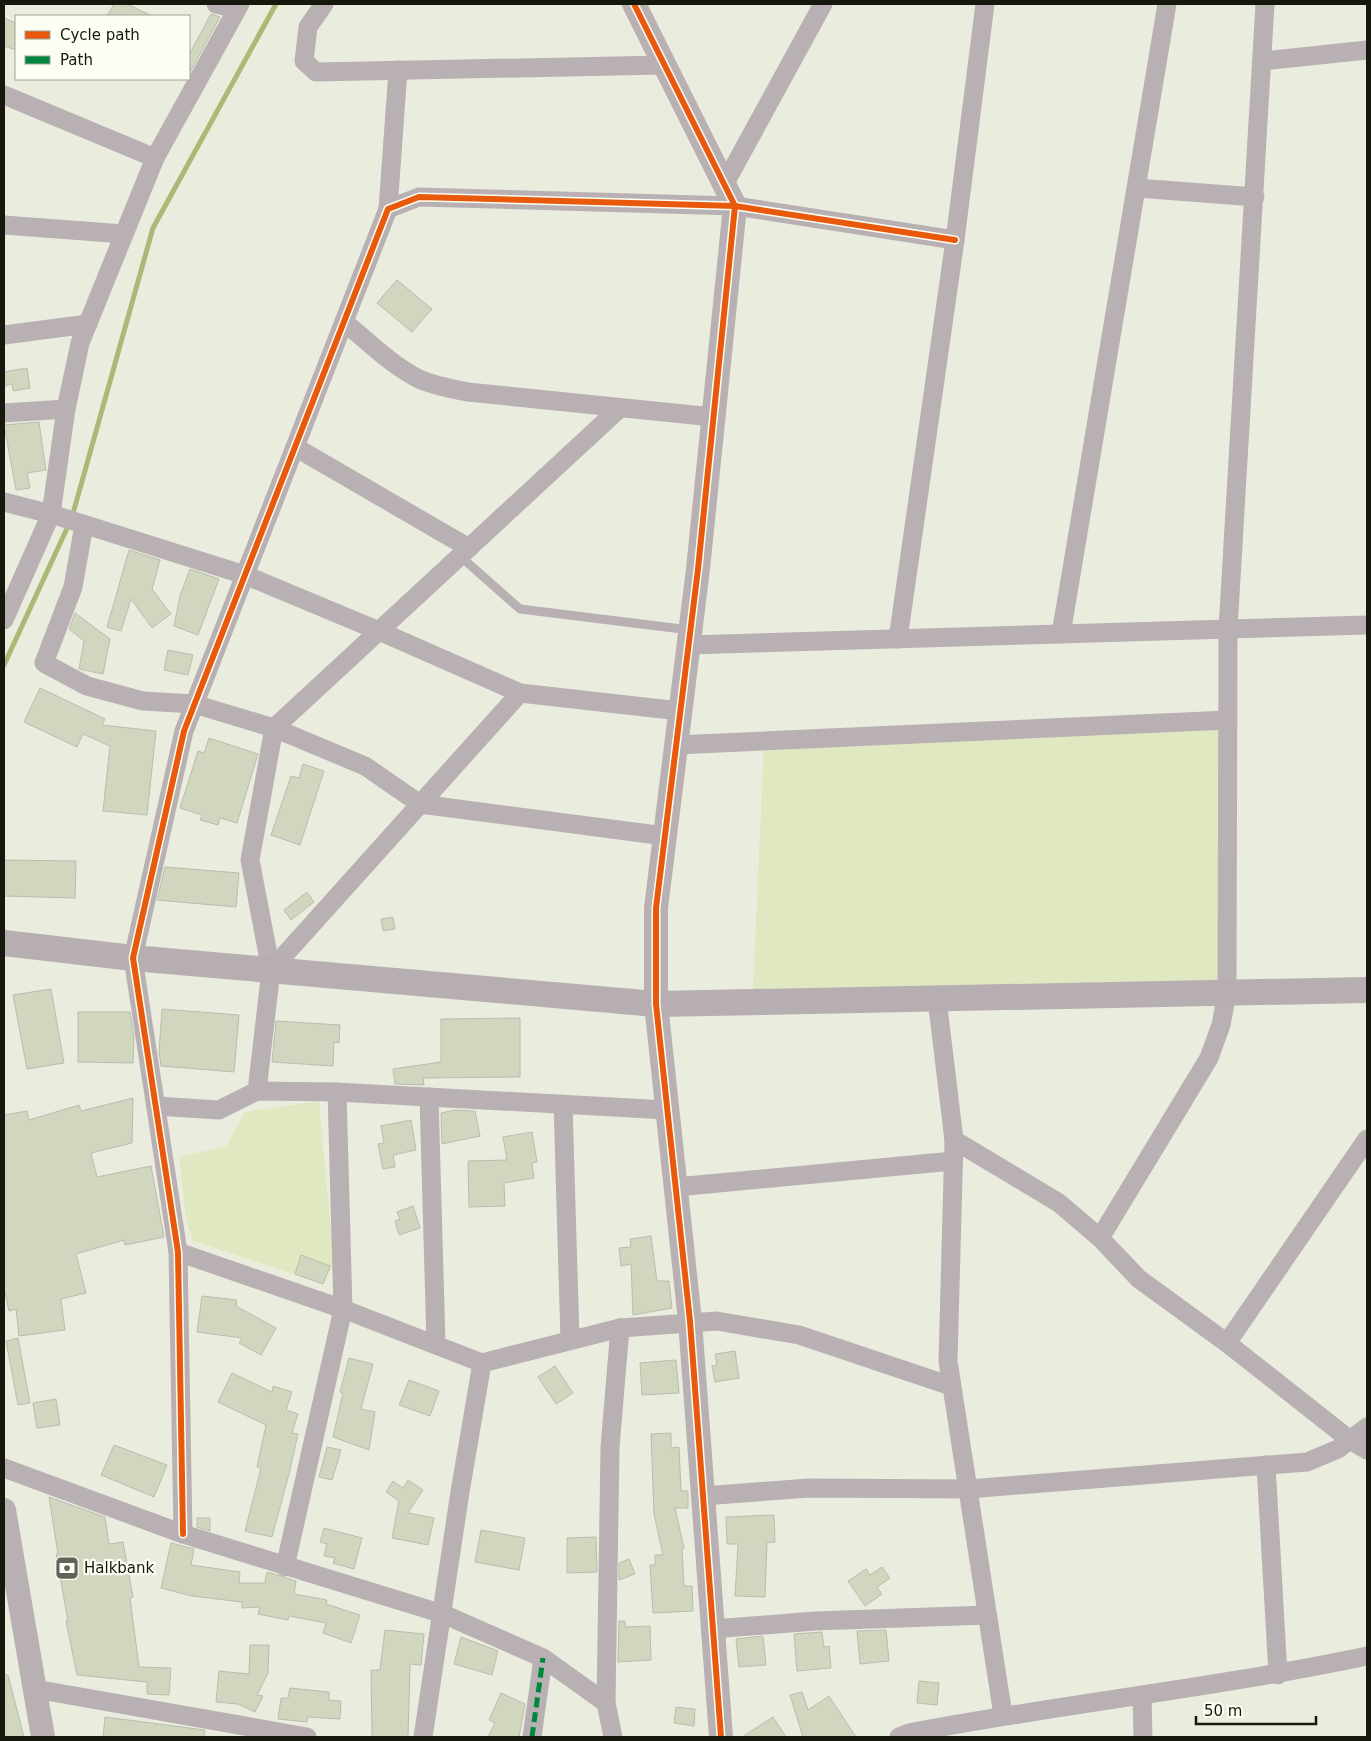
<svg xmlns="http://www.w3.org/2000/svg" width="1371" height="1741" font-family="'DejaVu Sans',sans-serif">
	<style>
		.green { fill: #e0e8c2 }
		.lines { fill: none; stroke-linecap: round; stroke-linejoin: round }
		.stream { stroke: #acb876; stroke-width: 5 }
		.building { fill: #d1d6be; stroke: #babcb0 }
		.service { stroke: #b9b0b4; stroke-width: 9 }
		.minor { stroke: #b9b0b4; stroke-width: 19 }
		.tertiary { stroke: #b9b0b4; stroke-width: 24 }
		.secondary { stroke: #b7aeb1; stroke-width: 26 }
		.quiet { stroke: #00873e; stroke-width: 5; stroke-dasharray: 10 5; stroke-linecap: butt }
		.cycleway-casing { stroke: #fcfef3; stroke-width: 9 }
		.cycleway { stroke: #e8590c; stroke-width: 6 }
		.labels { text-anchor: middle; stroke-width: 4.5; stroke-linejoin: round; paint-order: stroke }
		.poi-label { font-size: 15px; fill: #16180e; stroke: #fcfef3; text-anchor: start }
	</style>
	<rect width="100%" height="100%" fill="#eaeddd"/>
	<g class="green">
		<polygon points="1228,720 1227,993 753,991 764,741"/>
		<polygon points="319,1101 334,1263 324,1284 193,1241 186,1218 179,1157 226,1146 245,1112"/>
	</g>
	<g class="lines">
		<g class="stream">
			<polyline points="72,517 153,228 276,4"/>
			<polyline points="4,665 69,524"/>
		</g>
	</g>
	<g class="building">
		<polygon points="114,4 127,4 152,16 107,16"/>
		<polygon points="211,14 220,17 189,74 189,55"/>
		<polygon points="4,18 16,23 16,50 4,46"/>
		<polygon points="397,280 432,309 412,332 377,303"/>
		<polygon points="27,368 30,388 13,391 12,384 4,386 4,372"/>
		<polygon points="39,422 46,470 27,473 30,488 16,490 4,425"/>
		<polygon points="129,550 160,560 152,589 171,614 152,628 131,599 121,631 107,627"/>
		<polygon points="190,569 219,579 198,635 174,626 180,596"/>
		<polygon points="75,613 110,639 103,674 79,669 84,641 69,629"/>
		<polygon points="168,650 193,655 188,675 164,670"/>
		<polygon points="40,688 105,719 102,725 156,731 147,815 103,811 110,746 83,734 77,747 24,722"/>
		<polygon points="209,738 258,754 237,823 220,818 218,825 200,820 202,815 180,808 198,751 204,753"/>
		<polygon points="303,764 324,771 300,845 271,835 291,776 299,778"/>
		<polygon points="4,860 76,861 75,898 4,896"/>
		<polygon points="165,867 239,873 236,907 157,900"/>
		<polygon points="307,892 314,902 291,920 284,910"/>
		<polygon points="393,917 395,929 383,931 381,919"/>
		<polygon points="51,989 64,1063 27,1069 13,995"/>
		<polygon points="162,1009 239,1015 234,1072 161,1066 159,1052"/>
		<polygon points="78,1012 130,1012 134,1036 133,1063 78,1062"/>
		<polygon points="520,1018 520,1077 423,1078 424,1085 395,1084 393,1069 441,1062 441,1019"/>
		<polygon points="276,1021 340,1025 339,1043 334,1042 333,1066 272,1062"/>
		<polygon points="133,1098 132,1143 91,1153 97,1177 151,1166 164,1237 125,1245 124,1240 76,1254 86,1293 61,1299 65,1330 19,1336 16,1309 9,1311 4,1288 4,1115 27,1111 29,1120 79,1105 81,1111"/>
		<polygon points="455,1110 475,1111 480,1136 442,1144 441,1113"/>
		<polygon points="411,1120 416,1150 393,1155 395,1167 383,1169 378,1144 384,1143 381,1126"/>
		<polygon points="532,1132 537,1162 532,1163 534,1178 504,1183 505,1206 469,1207 468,1161 507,1160 503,1137"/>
		<polygon points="413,1206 420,1228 399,1235 395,1221 400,1219 397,1212"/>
		<polygon points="651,1236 657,1281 669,1281 672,1308 633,1315 631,1264 621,1266 619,1248 631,1247 630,1239"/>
		<polygon points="301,1255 330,1266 323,1284 295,1274"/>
		<polygon points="202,1296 237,1300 236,1306 276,1328 261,1355 239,1343 242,1338 197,1332"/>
		<polygon points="18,1338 30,1403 18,1405 6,1341"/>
		<polygon points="735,1351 739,1378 715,1382 712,1366 717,1365 715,1354"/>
		<polygon points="349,1358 373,1364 361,1409 375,1412 369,1450 333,1437 343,1393 340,1392"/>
		<polygon points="676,1360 679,1393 642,1395 640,1363"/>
		<polygon points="555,1366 573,1393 556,1404 538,1377"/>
		<polygon points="232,1373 272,1392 273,1386 292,1392 286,1410 298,1414 292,1433 298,1434 289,1474 272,1537 245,1531 261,1468 257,1467 266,1425 218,1402"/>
		<polygon points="409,1380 439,1391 430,1416 399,1405"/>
		<polygon points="56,1399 60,1425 37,1428 33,1403"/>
		<polygon points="671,1433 671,1448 679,1447 681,1491 688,1491 688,1508 675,1508 684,1548 682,1549 684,1586 692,1586 693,1611 653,1613 650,1565 655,1565 655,1555 663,1555 654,1514 651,1434"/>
		<polygon points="114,1445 167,1465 154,1497 101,1475"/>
		<polygon points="327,1447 341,1450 332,1480 319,1477"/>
		<polygon points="408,1480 423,1490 408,1513 434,1518 428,1545 392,1538 399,1501 386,1492 393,1481 403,1488"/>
		<polygon points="49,1497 105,1517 109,1544 123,1542 133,1597 130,1598 139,1667 171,1668 169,1695 147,1694 147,1682 77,1675 66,1621 68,1621 56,1554 58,1554"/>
		<polygon points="774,1515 775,1542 767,1543 765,1597 735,1596 738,1544 727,1544 726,1517"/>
		<polygon points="197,1518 210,1518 210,1531 197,1527"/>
		<polygon points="324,1528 362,1538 354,1569 333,1563 335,1558 324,1556 327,1544 320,1542"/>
		<polygon points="481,1530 525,1538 519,1570 475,1562"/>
		<polygon points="596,1537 597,1572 567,1573 567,1538"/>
		<polygon points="171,1543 194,1549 191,1565 240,1572 239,1583 265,1583 267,1572 274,1574 296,1581 294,1594 327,1600 326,1604 360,1615 351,1643 323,1633 326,1623 289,1616 288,1620 258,1614 260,1607 242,1608 242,1602 192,1596 161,1588"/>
		<polygon points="629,1559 635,1574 619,1580 619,1563"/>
		<polygon points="882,1567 890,1578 877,1587 882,1594 865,1606 848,1581 866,1569 870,1575"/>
		<polygon points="619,1621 625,1621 625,1627 650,1626 651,1660 618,1662"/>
		<polygon points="385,1630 424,1634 421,1665 410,1664 408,1737 372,1737 371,1670 380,1670"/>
		<polygon points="886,1630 889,1661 860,1664 857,1631"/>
		<polygon points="822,1632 824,1647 829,1646 831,1668 797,1671 794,1634"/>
		<polygon points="763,1636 766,1665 739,1667 736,1639"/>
		<polygon points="461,1637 498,1651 492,1675 454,1664"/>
		<polygon points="250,1645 269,1645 268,1673 257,1695 263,1696 255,1712 238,1704 216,1702 219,1671 249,1674"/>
		<polygon points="4,1675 8,1675 24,1737 4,1737"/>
		<polygon points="919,1681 939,1683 937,1705 917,1703"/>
		<polygon points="290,1688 329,1692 329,1700 341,1701 340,1719 308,1717 307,1722 278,1719 281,1698 288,1698"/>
		<polygon points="802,1692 808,1710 829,1696 856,1737 803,1737 790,1695"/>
		<polygon points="501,1693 525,1704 519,1737 488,1737 495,1723 489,1720"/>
		<polygon points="676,1707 695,1709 694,1726 674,1723"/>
		<polygon points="105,1717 205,1730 204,1737 103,1737"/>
		<polygon points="773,1717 786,1737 742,1737"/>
	</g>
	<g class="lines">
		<polyline class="service" points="460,556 520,609 690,630"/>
		<g class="minor">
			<polyline points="216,4 236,9"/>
			<polyline points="324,4 308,27 304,61 316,72 664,65"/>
			<polyline points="1263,61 1367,50"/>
			<polyline points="4,95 155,158"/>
			<polyline points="724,185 823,4"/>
			<polyline points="1137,188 1255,197"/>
			<polyline points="388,209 398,70"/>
			<polyline points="4,225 124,234"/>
			<path d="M344,322C368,341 391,365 419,379C435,386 452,389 468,392L713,417"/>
			<polyline points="4,335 88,324"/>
			<polyline points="4,413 66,409"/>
			<polyline points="295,447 469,548"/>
			<polyline points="4,502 51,514 245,575 379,631 520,693 680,711"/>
			<polyline points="84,525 73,587 44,663 87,686 143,701 194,704 274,728 365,766 420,804 665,836"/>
			<polyline points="4,620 51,514 66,409 80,343 155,158 240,4"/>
			<polyline points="1061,634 1167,4"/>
			<polyline points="898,639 955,240 985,4"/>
			<polyline points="689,645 1367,625"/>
			<polyline points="676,745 1228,720"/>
			<polyline points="271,970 520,693"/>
			<polyline points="937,999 954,1140 948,1361 1003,1715"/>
			<polyline points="257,1091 271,970 250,860 274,728 620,408"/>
			<polyline points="429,1097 436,1343"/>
			<polyline points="563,1104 570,1340"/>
			<polyline points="156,1106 219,1110 257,1091 337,1092 667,1110"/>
			<polyline points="954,1140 1059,1203 1100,1238 1139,1279 1227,1343 1350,1440 1367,1450"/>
			<polyline points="676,1187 953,1161"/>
			<polyline points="1100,1238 1209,1058 1221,1025 1227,993 1228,629 1265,4"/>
			<polyline points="178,1252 343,1309 482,1363 620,1328 717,1321 799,1335 951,1386"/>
			<polyline points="1227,1343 1367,1139"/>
			<polyline points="1266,1465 1278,1675"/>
			<polyline points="4,1468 183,1534 443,1614 543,1658 606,1703"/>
			<polyline points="703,1496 809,1488 968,1489 1307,1462 1338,1449 1367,1427"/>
			<polyline points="183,1534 178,1252 133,958 184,731 388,209 419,197 735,206 955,240"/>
			<polyline points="285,1567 343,1309 337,1092"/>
			<polyline points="713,1629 815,1621 987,1615"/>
			<polyline points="35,1689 307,1737"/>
			<polyline points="1142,1695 1143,1737"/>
			<polyline points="423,1737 460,1492 482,1363"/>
			<polyline points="532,1737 543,1658"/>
			<polyline points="613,1737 606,1703 610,1447 620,1328"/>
			<path d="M899,1737L909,1733C1061,1704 1215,1688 1367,1656"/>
		</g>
		<g class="tertiary">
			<polyline points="634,4 735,206 698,569 656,908 656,1004 690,1321 721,1737"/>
			<polyline points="4,1510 43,1737"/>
		</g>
		<polyline class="secondary" points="4,943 133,958 656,1004 1367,990"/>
		<polyline class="quiet" points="532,1737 543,1658"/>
		<g class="cycleway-casing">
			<g id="cycleway">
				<polyline points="634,4 735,206 698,569 656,908 656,1004 690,1321 721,1737"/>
				<polyline points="183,1534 178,1252 133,958 184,731 388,209 419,197 735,206 955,240"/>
			</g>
		</g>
		<use href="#cycleway" class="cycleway"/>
	</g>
	<defs>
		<g id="bank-square" transform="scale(1.25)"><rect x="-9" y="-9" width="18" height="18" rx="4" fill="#606356" stroke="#fcfef3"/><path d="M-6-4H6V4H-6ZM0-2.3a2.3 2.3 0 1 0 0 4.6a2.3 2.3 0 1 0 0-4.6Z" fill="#fff"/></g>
	</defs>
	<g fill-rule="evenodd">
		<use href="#bank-square" x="67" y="1568"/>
	</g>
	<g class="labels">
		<g class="poi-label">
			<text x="84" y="1573">Halkbank</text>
		</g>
	</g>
	<rect width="1371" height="1741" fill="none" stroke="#16180e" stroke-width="10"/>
	<rect x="15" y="15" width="175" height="65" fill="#fcfef3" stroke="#a0a297"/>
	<rect x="25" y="31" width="25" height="8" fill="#e8590c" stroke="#a0a297"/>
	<text x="60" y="40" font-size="15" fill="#16180e">Cycle path</text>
	<rect x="25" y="56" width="25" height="8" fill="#00873e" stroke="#a0a297"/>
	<text x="60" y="65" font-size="15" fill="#16180e">Path</text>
	<path d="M1196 1716v8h120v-8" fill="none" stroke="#16180e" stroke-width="2.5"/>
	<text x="1204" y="1716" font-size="15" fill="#16180e" stroke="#fcfef3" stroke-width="4" paint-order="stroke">50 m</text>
</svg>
